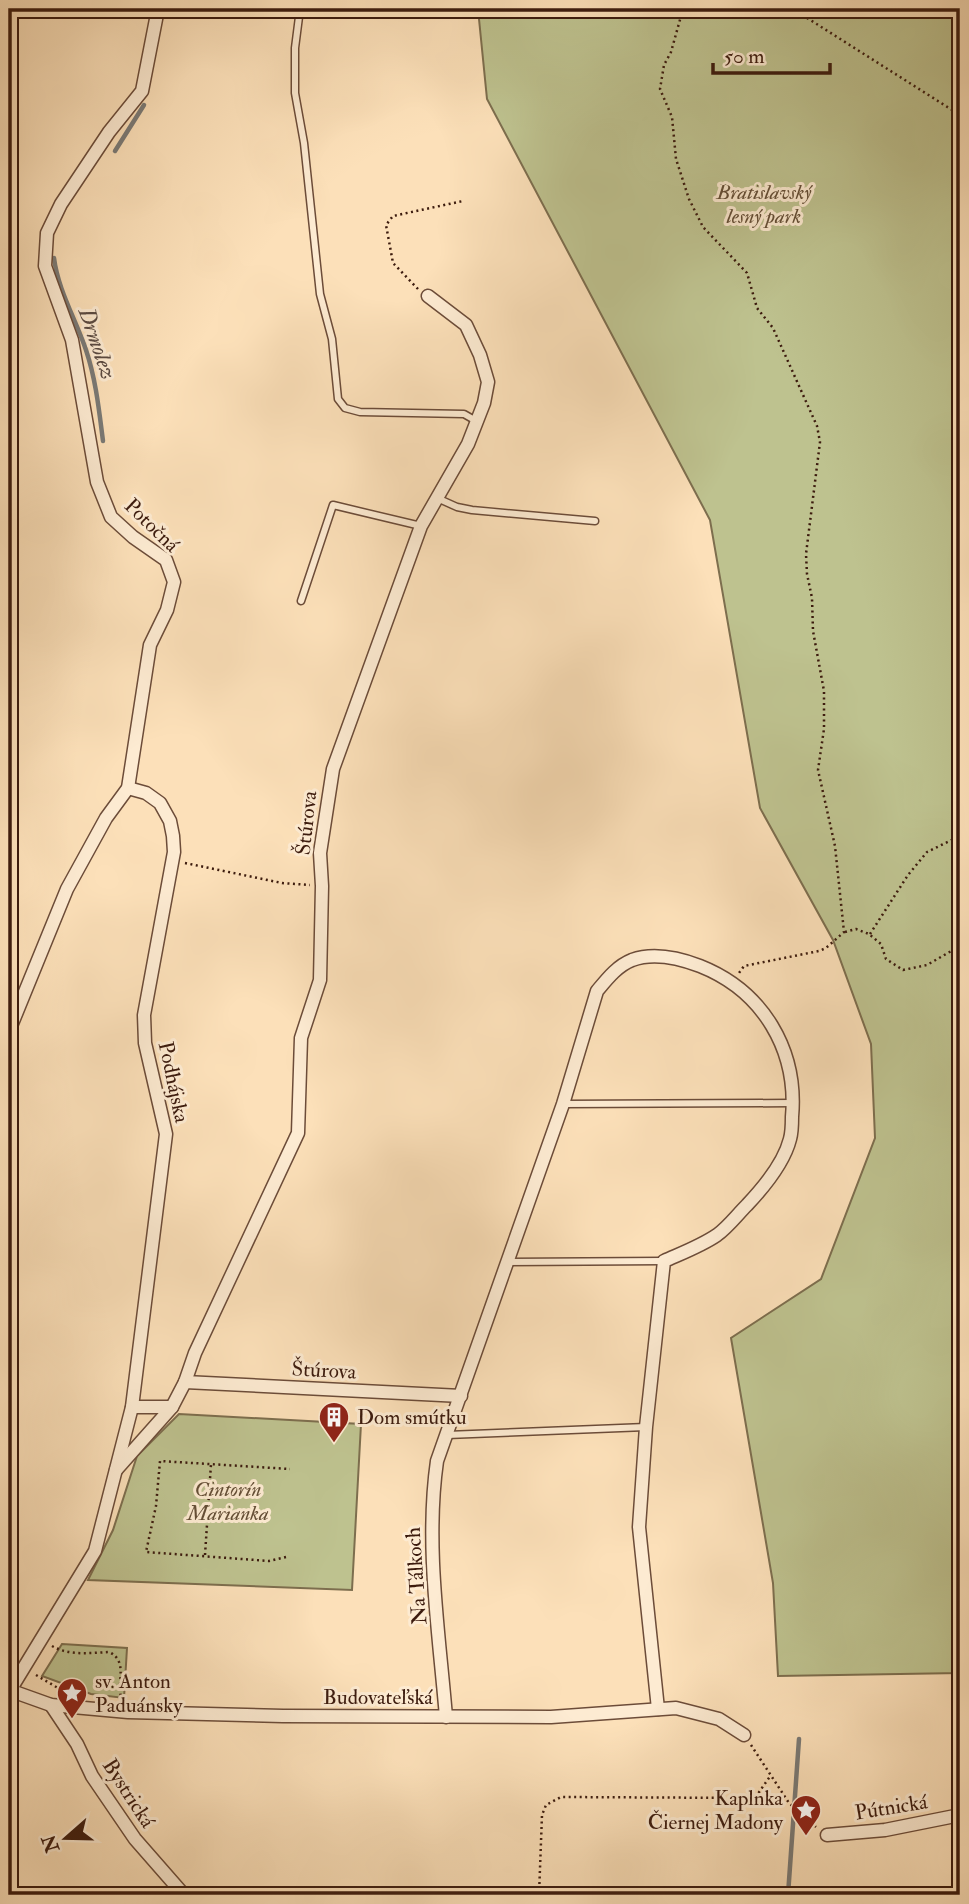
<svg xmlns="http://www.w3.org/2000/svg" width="969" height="1904" font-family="'IM FELL Double Pica',serif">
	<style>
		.green { fill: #bec28f; stroke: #7d6e4e; stroke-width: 2 }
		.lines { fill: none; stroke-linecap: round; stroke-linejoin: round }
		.stream { stroke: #7a7a76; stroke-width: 4.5 }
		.service-casing { stroke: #6c4c39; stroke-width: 9 }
		.minor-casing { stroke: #6c4c39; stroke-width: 15 }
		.path { stroke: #3c1b0e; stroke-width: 2.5; stroke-dasharray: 2 3.5; stroke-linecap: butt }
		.service { stroke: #fdebd2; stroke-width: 6 }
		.minor { stroke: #fdebd2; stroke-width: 12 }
		.labels { text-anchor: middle; stroke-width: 6; stroke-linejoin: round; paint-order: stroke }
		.park-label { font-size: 21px; font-style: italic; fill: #634d35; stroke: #fdebd2 }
		.street-label { font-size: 21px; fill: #3c1b0e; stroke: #fdebd2 }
		.poi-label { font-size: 21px; fill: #3c1b0e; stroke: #fdebd2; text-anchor: start }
		.water-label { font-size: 23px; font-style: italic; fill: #5b4b42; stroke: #fdebd2 }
	</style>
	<rect width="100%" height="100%" fill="#fce0b9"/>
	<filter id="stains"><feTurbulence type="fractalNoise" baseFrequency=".00286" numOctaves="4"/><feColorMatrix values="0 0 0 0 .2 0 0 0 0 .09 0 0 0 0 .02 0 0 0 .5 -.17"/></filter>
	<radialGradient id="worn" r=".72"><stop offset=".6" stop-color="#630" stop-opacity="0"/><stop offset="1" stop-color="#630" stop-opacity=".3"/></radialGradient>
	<g class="green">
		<polygon points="478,9 960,9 960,1673 778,1676 773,1583 731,1338 821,1279 875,1138 871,1044 833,940 760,808 710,520 487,99"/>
		<polygon points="179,1414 361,1424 352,1590 88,1580 113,1530 137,1456"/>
		<polygon points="62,1644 127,1648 124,1698 91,1694 42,1676"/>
	</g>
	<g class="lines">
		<g class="stream">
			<polyline points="115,151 144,105"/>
			<path d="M54,258C58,290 76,320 86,350C96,380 99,410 103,441"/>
			<polyline points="788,1895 799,1739"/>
		</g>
		<g class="service-casing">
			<g id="service">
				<polyline points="300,9 295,48 295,93 304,143 320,294 332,339 338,399 345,408 360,412 464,414 478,422"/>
				<polyline points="437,498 457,507 472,510 595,521"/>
				<polyline points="301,601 333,505 421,526"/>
				<polyline points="563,1104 792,1103"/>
				<polyline points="507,1262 664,1261"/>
				<polyline points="447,1435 646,1427"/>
			</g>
		</g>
		<g class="minor-casing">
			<g id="minor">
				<polyline points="9,1031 67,889 106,818 128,788 150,645 167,610 174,582 166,560 133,537 111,517 97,482 72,340 45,266 47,233 61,204 109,132 142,91 158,9"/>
				<polyline points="185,1382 461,1396"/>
				<polyline points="132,1407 172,1407"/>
				<polyline points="116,1470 172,1407 185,1382 195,1353 298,1133 301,1038 320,980 322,886 320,853 333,769 421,526 468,444 484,403 488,382 480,355 466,325 428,296"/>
				<polyline points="9,1690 51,1705 128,1712 283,1716 551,1717 676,1708 719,1719 744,1735"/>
				<polyline points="9,1692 95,1551 132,1407 166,1134 145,1043 144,1015 174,852 173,836 170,821 160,803 146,793 128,788"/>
				<polyline points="51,1705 77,1744 92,1776 135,1839 184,1895"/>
				<path d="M446,1717C439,1632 425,1545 437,1461L563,1104L597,991C607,979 617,966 632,960C654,952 679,958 700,966C763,991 798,1050 792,1117C792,1124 792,1132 790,1139C784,1163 764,1187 747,1205C737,1215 728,1227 717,1235C701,1246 682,1253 664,1261L646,1427L639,1527L658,1709"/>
				<polyline points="827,1835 885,1830 960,1815"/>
			</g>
		</g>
		<g class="path">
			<polyline points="683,9 671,52 664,65 660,89 672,117 676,159 689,199 703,227 747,273 757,308 773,328 817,426 820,442 806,554 807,574 812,598 813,631 824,691 824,729 818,770 835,846 844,932 826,948 819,951 744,966 739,973"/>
			<polyline points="793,9 960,115"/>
			<polyline points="418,289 393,263 386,225 393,216 463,201"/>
			<polyline points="185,863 282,883 310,885"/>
			<polyline points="845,932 856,929 869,934 881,944 886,959 903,970 927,965 960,946"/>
			<polyline points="870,934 908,875 927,852 960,836"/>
			<polyline points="205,1555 211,1464"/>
			<polyline points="286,1557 269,1561 146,1552 156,1506 160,1461 290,1469"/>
			<path d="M52,1646C69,1656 90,1653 109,1652C128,1661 117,1680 121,1697"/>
			<polyline points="36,1675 63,1691"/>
			<polyline points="751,1745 789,1803 816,1827"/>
			<polyline points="539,1895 542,1815 546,1805 561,1797 755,1798 771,1775"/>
		</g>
		<use href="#service" class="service"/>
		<use href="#minor" class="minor"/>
	</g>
	<defs>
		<g id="building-pin" transform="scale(1.575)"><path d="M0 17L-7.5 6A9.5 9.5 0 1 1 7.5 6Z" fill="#8f2418" stroke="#fdebd2"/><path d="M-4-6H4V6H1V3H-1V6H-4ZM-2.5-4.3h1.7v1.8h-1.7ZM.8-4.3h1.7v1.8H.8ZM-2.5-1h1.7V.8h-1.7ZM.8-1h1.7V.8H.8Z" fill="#fff"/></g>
		<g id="sight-pin" transform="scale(1.575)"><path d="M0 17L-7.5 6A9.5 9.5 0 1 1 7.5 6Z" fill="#8f2418" stroke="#fdebd2"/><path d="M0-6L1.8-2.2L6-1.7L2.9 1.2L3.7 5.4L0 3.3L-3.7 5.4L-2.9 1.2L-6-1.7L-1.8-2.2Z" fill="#fff"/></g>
	</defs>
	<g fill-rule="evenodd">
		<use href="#building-pin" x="334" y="1417"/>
		<use href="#sight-pin" x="72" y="1693"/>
		<use href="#sight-pin" x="806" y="1810"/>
	</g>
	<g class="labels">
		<g class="park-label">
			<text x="764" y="199">Bratislavský<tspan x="764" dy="24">lesný park</tspan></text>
			<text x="228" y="1496">Cintorín<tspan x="228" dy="24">Marianka</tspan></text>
		</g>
		<g class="street-label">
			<text transform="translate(152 525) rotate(44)" y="7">Potočná</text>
			<text transform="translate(306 823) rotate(-84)" y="7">Štúrova</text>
			<text transform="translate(174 1082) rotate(78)" y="7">Podhájska</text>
			<text transform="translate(324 1370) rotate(3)" y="7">Štúrova</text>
			<text transform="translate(416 1576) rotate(-94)" y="7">Na Tálkoch</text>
			<text x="378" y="1704">Budovateľská</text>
			<text transform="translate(129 1793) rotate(57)" y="7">Bystrická</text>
			<text transform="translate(891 1807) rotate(-9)" y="7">Pútnická</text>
		</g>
		<g class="poi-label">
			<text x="357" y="1424">Dom smútku</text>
			<text x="95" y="1688">sv. Anton<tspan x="95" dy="24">Paduánsky</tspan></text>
			<text x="783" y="1805" text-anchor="end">Kaplnka<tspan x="783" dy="24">Čiernej Madony</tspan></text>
		</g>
		<g class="water-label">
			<text transform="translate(98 343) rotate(71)" y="8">Drmolez</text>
		</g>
	</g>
	<rect width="969" height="1904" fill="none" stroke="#fce0b9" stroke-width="35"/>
	<rect x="10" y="10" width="948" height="1883" fill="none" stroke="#3c1b0e" stroke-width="3.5"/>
	<rect x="18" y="18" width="934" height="1869" fill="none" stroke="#3c1b0e" stroke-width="2"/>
	<g transform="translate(66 1838) rotate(250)" stroke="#fdebd2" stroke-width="5" paint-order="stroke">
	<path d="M0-5L12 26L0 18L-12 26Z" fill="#3c1b0e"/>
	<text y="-10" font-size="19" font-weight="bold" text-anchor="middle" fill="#3c1b0e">N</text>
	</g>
	<path d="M713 63v10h117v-10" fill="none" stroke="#3c1b0e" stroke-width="3.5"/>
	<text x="724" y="63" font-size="21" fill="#3c1b0e" stroke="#fdebd2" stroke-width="5" paint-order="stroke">50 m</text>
	<rect width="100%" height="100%" filter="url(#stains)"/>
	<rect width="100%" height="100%" fill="url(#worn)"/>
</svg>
